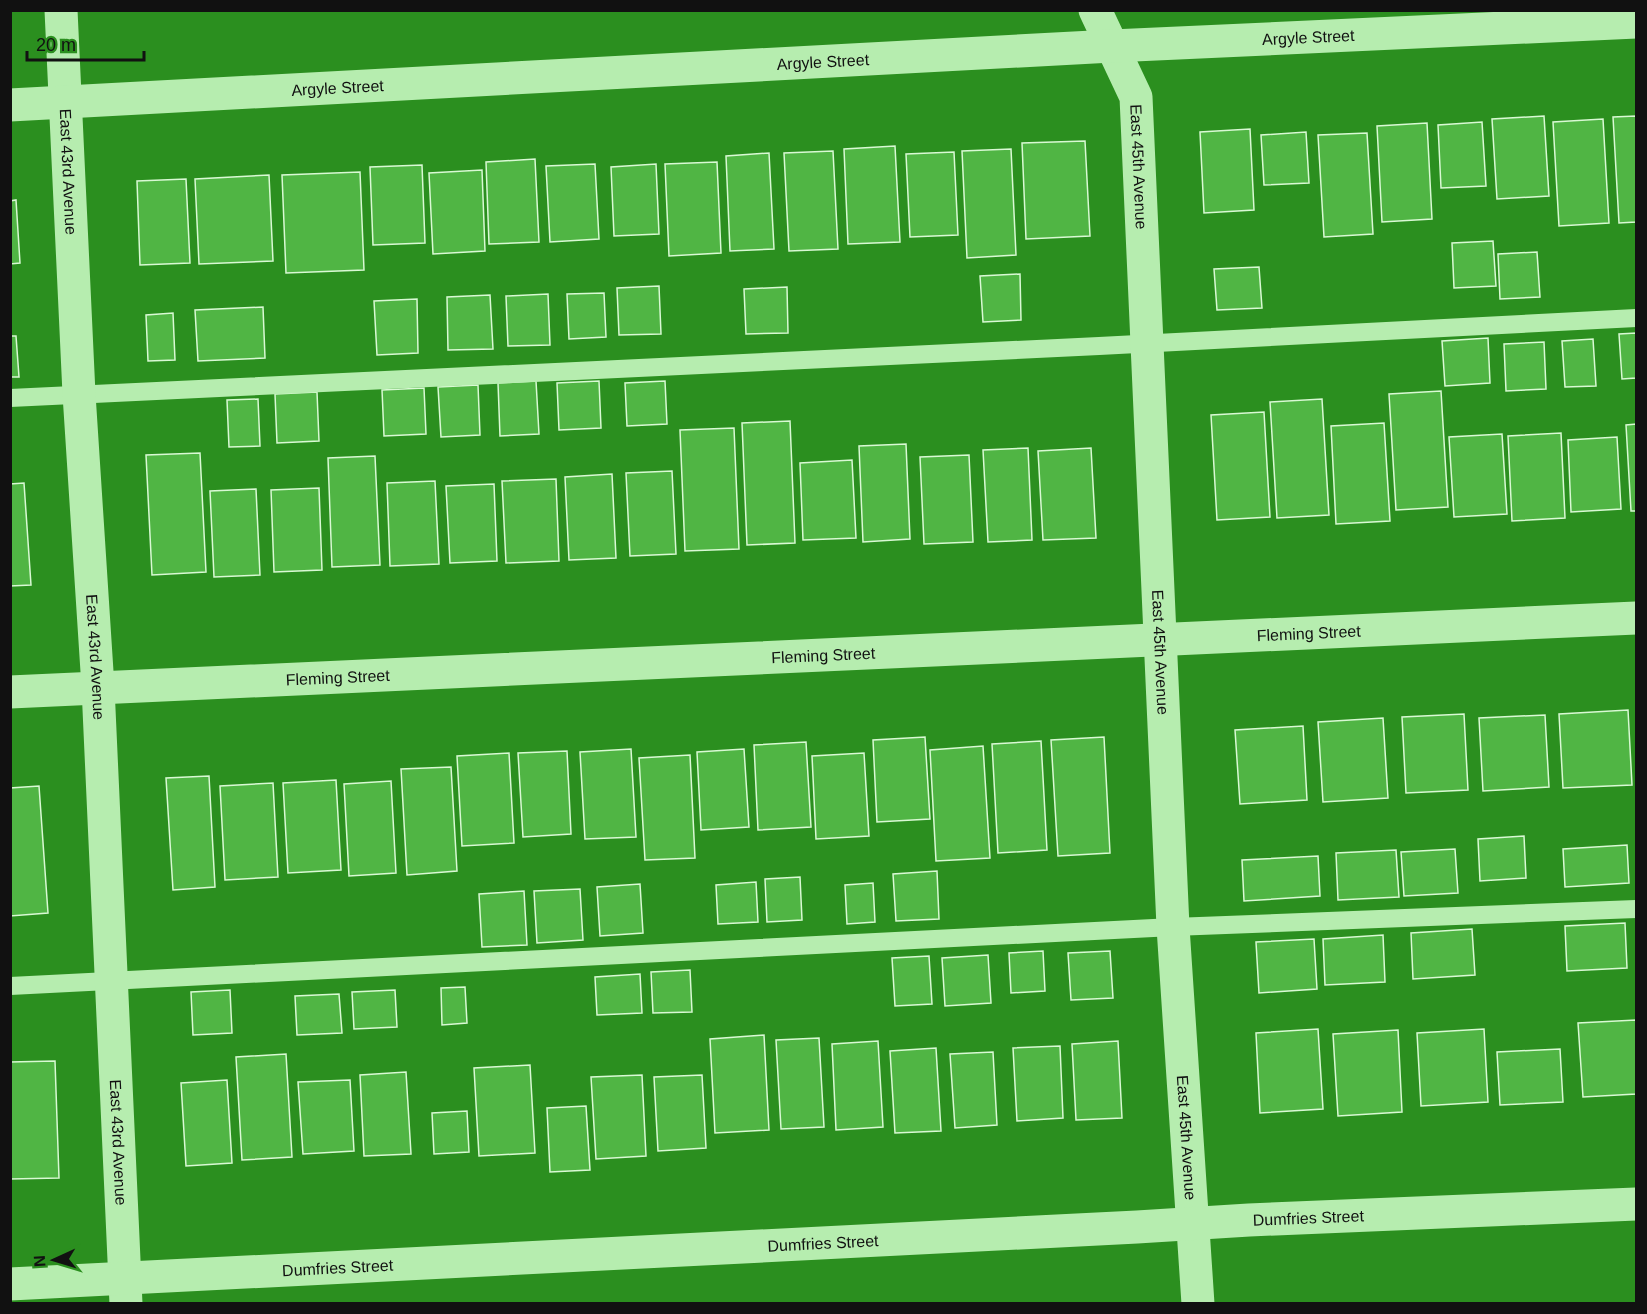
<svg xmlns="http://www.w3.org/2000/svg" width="1647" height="1314" font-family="Helvetica,sans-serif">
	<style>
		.building { fill: #50b544; stroke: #d9f9d4; stroke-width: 1.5 }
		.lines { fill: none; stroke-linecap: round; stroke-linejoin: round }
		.lane { stroke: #b6edaf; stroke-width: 18 }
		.street { stroke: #b6edaf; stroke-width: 33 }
		.labels { text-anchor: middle; stroke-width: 4.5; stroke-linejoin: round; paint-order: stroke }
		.street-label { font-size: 16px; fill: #111; stroke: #2b8f1f }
	</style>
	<rect width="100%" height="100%" fill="#2b8f1f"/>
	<g class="building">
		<polygon points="1544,116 1549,196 1497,199 1492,119"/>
		<polygon points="1636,116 1636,222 1619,223 1613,117"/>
		<polygon points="1603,119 1609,223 1559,226 1553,122"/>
		<polygon points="1482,122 1486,186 1441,188 1438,125"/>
		<polygon points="1427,123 1432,219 1382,222 1377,126"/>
		<polygon points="1250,129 1254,210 1204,213 1200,132"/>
		<polygon points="1306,132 1309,183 1264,185 1261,135"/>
		<polygon points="1367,133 1373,234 1324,237 1318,135"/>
		<polygon points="1085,141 1090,236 1026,239 1022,143"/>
		<polygon points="895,146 900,242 848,244 844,149"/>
		<polygon points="1011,149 1016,255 967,258 962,151"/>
		<polygon points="833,151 838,249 789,251 784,153"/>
		<polygon points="954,152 958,235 910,237 906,154"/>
		<polygon points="769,153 774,249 730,251 726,156"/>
		<polygon points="535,159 539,242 489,244 486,162"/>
		<polygon points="717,162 721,253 669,256 665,164"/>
		<polygon points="595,164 599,239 550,242 546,166"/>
		<polygon points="656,164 659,234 614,236 611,167"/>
		<polygon points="422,165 425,243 373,245 370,167"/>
		<polygon points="482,170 485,251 433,254 429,173"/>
		<polygon points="360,172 364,270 286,273 282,175"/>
		<polygon points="269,175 273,261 199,264 195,179"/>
		<polygon points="186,179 190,263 140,265 137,181"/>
		<polygon points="16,200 20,263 10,264 10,201"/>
		<polygon points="1493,241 1496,286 1454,288 1452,243"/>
		<polygon points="1537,252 1540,297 1500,299 1498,254"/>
		<polygon points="1259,267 1262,308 1217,310 1214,269"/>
		<polygon points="1020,274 1021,320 983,322 980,276"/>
		<polygon points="659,286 661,334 619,335 617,288"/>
		<polygon points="787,287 788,333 746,334 744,289"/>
		<polygon points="604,293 606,337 569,339 567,294"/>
		<polygon points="548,294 550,345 508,346 506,296"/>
		<polygon points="490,295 493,349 448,350 447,297"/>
		<polygon points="417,299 418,353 377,355 374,301"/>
		<polygon points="263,307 265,358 198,361 195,310"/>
		<polygon points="173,313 175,360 148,361 146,315"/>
		<polygon points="1636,333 1636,378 1622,379 1619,334"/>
		<polygon points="10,336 16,336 19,377 10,377"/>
		<polygon points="1488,338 1490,383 1445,386 1442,341"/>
		<polygon points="1593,339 1596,386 1565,387 1562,341"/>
		<polygon points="1544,342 1546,389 1506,391 1504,344"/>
		<polygon points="536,381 539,434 500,436 498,383"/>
		<polygon points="599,381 601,428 559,430 557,383"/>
		<polygon points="665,381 667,424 627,426 625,383"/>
		<polygon points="478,385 480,435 441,437 438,387"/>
		<polygon points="424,388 426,434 384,436 382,390"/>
		<polygon points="1441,391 1448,507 1396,510 1389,394"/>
		<polygon points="317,392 319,441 277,443 275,394"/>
		<polygon points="258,399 260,446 229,447 227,400"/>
		<polygon points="1322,399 1329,515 1277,518 1270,402"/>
		<polygon points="1264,412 1270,517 1217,520 1211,415"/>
		<polygon points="790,421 795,543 747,545 742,423"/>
		<polygon points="1384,423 1390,521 1336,524 1331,426"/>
		<polygon points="1636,424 1636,511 1631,511 1626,425"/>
		<polygon points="734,428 739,549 685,551 680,430"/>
		<polygon points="1561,433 1565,518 1512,521 1508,436"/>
		<polygon points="1502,434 1507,514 1454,517 1449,437"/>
		<polygon points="1617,437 1621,509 1571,512 1568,440"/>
		<polygon points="906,444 910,539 863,542 859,446"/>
		<polygon points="1028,448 1032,540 988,542 983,450"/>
		<polygon points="1091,448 1096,538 1043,540 1038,451"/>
		<polygon points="200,453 206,572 152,575 146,455"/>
		<polygon points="969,455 973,542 924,544 920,457"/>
		<polygon points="375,456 380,565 332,567 328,458"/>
		<polygon points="852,460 856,538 803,540 800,463"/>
		<polygon points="672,471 676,554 630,556 626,473"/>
		<polygon points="612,474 616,558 569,560 565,477"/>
		<polygon points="556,479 559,561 506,563 502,481"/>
		<polygon points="435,481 439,564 390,566 387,483"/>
		<polygon points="24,483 31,585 10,586 10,484"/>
		<polygon points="494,484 497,561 450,563 446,486"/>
		<polygon points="319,488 322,570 274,572 271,490"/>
		<polygon points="256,489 260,575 214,577 210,491"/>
		<polygon points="1628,710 1632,785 1563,788 1559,714"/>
		<polygon points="1464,714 1468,790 1406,793 1402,717"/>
		<polygon points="1545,715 1549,787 1483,791 1479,718"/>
		<polygon points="1383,718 1388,798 1323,802 1318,722"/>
		<polygon points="1303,726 1307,800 1240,804 1235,730"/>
		<polygon points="925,737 930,819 877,822 873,740"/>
		<polygon points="1104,737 1110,853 1058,856 1051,740"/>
		<polygon points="1041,741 1047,850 998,853 992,744"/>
		<polygon points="806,742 811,827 758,830 754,745"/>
		<polygon points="983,746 990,858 936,861 930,750"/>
		<polygon points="631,749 636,837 585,839 580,752"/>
		<polygon points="744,749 749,827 701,830 697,752"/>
		<polygon points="567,751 571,834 523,837 518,753"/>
		<polygon points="509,753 514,843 462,846 457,756"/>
		<polygon points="864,753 869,836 816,839 812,756"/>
		<polygon points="690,755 695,858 645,860 639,758"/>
		<polygon points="451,767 457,871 407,875 401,769"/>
		<polygon points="209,776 215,887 173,890 166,778"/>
		<polygon points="336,780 341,870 288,873 283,783"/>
		<polygon points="391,781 396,873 349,876 344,784"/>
		<polygon points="273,783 278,877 225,880 220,786"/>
		<polygon points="39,786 48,913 10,916 10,788"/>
		<polygon points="1524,836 1526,878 1480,881 1478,839"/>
		<polygon points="1627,845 1629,883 1565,887 1563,849"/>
		<polygon points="1455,849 1458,893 1404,896 1401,852"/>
		<polygon points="1396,850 1399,897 1338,900 1336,853"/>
		<polygon points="1318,856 1320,896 1244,901 1242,860"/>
		<polygon points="937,871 939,919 896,921 893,874"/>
		<polygon points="800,877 802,920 767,922 765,879"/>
		<polygon points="756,882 758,922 718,924 716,885"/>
		<polygon points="873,883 875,922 847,924 845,885"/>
		<polygon points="640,884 643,933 600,936 597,887"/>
		<polygon points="580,889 583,940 537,943 534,891"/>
		<polygon points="524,891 527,945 482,947 479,894"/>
		<polygon points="1625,923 1627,968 1567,971 1565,926"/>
		<polygon points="1472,929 1475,975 1413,979 1411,933"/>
		<polygon points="1383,935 1385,982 1325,985 1323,939"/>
		<polygon points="1314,939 1317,989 1259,993 1256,942"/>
		<polygon points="1043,951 1045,991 1011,993 1009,953"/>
		<polygon points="1110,951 1113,998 1071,1000 1068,953"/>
		<polygon points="988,955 991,1003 945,1006 942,958"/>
		<polygon points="929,956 932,1004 895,1006 892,958"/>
		<polygon points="690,970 692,1012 653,1013 651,972"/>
		<polygon points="640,974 642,1013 597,1015 595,977"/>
		<polygon points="465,987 467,1023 442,1025 441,988"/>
		<polygon points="230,990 232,1033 193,1035 191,992"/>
		<polygon points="395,990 397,1027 354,1029 352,992"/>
		<polygon points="339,994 342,1033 297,1035 295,996"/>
		<polygon points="1636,1020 1636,1094 1583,1097 1578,1023"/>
		<polygon points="1318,1029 1323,1109 1260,1113 1256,1033"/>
		<polygon points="1484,1029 1488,1102 1421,1106 1417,1033"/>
		<polygon points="1398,1030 1402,1112 1338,1116 1333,1034"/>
		<polygon points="764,1035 769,1130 715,1133 710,1039"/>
		<polygon points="819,1038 824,1127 781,1129 776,1040"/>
		<polygon points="878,1041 883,1127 836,1130 832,1044"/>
		<polygon points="1118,1041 1122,1118 1076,1120 1072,1044"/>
		<polygon points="1060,1046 1063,1118 1017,1121 1013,1048"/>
		<polygon points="936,1048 941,1131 895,1133 890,1051"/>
		<polygon points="1560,1049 1563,1102 1500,1105 1497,1052"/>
		<polygon points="993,1052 997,1125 955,1128 950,1054"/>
		<polygon points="286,1054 292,1157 242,1160 236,1057"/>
		<polygon points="55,1061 59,1178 10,1179 10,1062"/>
		<polygon points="530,1065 535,1153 479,1156 474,1068"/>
		<polygon points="406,1072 411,1154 364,1156 360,1075"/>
		<polygon points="642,1075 646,1156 596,1159 591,1077"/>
		<polygon points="702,1075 706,1148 658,1151 654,1077"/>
		<polygon points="227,1080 232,1163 186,1166 181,1083"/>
		<polygon points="350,1080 354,1151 303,1154 298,1082"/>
		<polygon points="586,1106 590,1170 550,1172 547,1108"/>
		<polygon points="467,1111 469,1152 434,1154 432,1113"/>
	</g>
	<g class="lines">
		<g class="lane">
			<polyline points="10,398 1099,346 1636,318"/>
			<polyline points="10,986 1173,927 1636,909"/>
		</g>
		<g class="street">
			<path id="s1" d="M61,10L79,394L98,687L126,1304"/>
			<path id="s2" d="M1095,10L1136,97L1173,927L1198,1304"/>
			<path id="s3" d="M10,105L1112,46L1636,22"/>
			<path id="s4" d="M10,692L1636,618"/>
			<path id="s5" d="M10,1284L1137,1227L1249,1220L1636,1204"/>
		</g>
	</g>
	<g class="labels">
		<g class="street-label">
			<text dy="6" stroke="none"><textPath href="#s3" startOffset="1300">Argyle Street</textPath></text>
			<text dy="6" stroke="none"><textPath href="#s3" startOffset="814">Argyle Street</textPath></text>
			<text dy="6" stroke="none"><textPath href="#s3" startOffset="328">Argyle Street</textPath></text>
			<text dy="6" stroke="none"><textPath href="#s2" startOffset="166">East 45th Avenue</textPath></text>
			<text dy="6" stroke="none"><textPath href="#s1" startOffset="162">East 43rd Avenue</textPath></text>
			<text dy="6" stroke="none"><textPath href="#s4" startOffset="1300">Fleming Street</textPath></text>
			<text dy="6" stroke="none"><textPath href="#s2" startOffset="652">East 45th Avenue</textPath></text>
			<text dy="6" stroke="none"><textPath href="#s4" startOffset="814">Fleming Street</textPath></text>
			<text dy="6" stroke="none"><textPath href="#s1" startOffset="648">East 43rd Avenue</textPath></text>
			<text dy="6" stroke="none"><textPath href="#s4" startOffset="328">Fleming Street</textPath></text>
			<text dy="6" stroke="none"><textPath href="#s2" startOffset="1138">East 45th Avenue</textPath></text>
			<text dy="6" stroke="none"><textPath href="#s1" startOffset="1134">East 43rd Avenue</textPath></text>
			<text dy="6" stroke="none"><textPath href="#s5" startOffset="1300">Dumfries Street</textPath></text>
			<text dy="6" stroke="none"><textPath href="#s5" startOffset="814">Dumfries Street</textPath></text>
			<text dy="6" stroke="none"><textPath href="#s5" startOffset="328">Dumfries Street</textPath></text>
		</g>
	</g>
	<rect width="1647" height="1314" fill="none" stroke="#111111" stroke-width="24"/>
	<g transform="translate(54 1260) rotate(266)" stroke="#2b8f1f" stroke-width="4.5" paint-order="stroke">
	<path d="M0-4.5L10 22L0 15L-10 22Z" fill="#111111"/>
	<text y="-9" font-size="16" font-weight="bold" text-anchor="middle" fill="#111111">N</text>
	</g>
	<path d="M27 51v9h117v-9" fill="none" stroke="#111111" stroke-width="3"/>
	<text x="36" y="51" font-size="18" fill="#111111" stroke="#2b8f1f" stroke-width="4.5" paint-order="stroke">20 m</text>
</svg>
